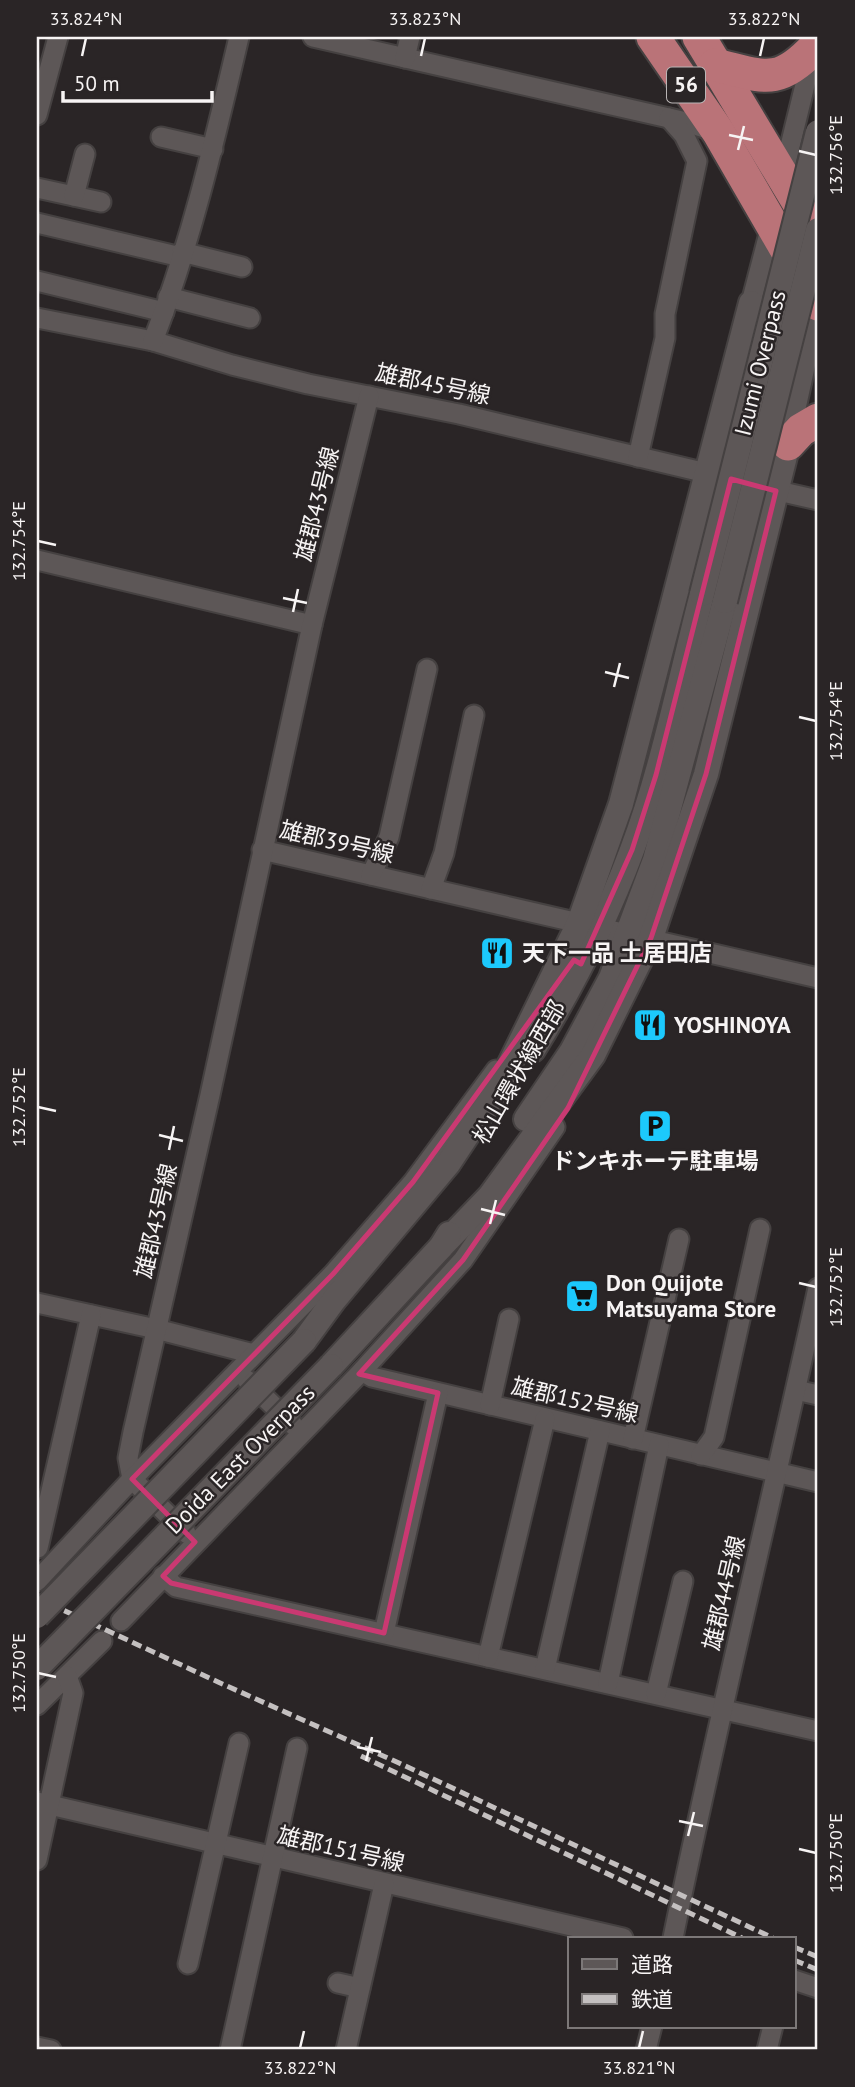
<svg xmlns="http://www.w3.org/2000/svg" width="855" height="2087" font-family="'PT Sans','Noto Sans JP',sans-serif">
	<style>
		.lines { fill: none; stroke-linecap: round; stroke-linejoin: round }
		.minor-casing { stroke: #454141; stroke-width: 23 }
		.tertiary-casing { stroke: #454141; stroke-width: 28 }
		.trunk-casing { stroke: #454141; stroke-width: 37 }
		.minor { stroke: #5d5757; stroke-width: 19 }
		.tertiary { stroke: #5d5757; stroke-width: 24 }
		.trunk { stroke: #ba7378; stroke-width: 33 }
		.rail { stroke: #c4c0c0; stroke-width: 5; stroke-dasharray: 10 5; stroke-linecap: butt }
		.tertiary-bridge-casing { stroke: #454141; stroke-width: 28; stroke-linecap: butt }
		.tertiary-bridge { stroke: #5d5757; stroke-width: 24 }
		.marked { fill: none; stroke: #ca3972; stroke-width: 5; stroke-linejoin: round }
		.ticks { fill: none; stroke: #f7f4f4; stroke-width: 2.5 }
		.labels { text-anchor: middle; stroke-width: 5; stroke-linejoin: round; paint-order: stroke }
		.shield { fill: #2a2526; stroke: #bab6b6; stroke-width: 2 }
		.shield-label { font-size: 21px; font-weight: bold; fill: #f7f4f4 }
		.street-label { font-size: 23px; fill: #f7f4f4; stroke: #2a2526 }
		.poi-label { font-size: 23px; font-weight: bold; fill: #f7f4f4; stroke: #2a2526; text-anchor: start }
		.neatline { fill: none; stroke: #f7f4f4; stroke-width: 2.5 }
		.ticks-label { font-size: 18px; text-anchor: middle; fill: #f7f4f4 }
	</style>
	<rect width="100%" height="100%" fill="#2a2526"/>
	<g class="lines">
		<g class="minor-casing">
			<g id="minor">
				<polyline points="313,37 682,121 717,132"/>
				<polyline points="405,58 410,37"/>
				<polyline points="37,115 58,37"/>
				<polyline points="161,137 213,149"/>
				<polyline points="782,179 813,52"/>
				<polyline points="37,188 101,202"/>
				<polyline points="74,196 85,154"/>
				<polyline points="37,223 181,257"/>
				<polyline points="182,252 242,267"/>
				<polyline points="37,281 164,312"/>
				<polyline points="168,297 250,318"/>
				<polyline points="751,303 772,222"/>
				<polyline points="37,318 153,341 232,365 308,384 459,414 719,476"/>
				<path d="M153,341C191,243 215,139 239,37"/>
				<polyline points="789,440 818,308"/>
				<polyline points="638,457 665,338 665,314 697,161 684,135 669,118"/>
				<polyline points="765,488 818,500"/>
				<polyline points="37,560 312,625"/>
				<polyline points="262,850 818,978"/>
				<polyline points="371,875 389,837 427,669"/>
				<polyline points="431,889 444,853 474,715"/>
				<polyline points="37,1303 156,1329 254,1354"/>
				<polyline points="362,1371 372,1377 818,1482"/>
				<polyline points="247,1380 293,1425"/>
				<polyline points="796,1390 818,1395"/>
				<polyline points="490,1405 509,1319"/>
				<polyline points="633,1439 679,1239"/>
				<polyline points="701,1455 714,1437 760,1229"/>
				<polyline points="132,1479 128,1458 133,1432 210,1095 312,625 369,396"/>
				<polyline points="132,1479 186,1533"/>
				<polyline points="38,1548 91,1315"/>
				<polyline points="163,1576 176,1587 818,1731"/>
				<polyline points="37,1581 132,1479 333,1274 413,1182 496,1070"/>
				<polyline points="121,1621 362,1371 463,1260 555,1127"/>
				<polyline points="384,1633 438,1393"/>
				<polyline points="488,1657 545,1419"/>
				<polyline points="545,1669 600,1431"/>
				<polyline points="608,1683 659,1445"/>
				<polyline points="656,1694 683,1581"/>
				<polyline points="37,1705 102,1641"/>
				<polyline points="37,1802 623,1938"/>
				<polyline points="37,1860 73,1693 67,1676"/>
				<path d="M673,1938C717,1721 771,1505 818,1288"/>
				<polyline points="188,1964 239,1743"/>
				<polyline points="794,1980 818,1988"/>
				<polyline points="338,1983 360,1988"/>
				<polyline points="37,2047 51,2050"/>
				<polyline points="230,2050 297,1748"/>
				<polyline points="346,2050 384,1884"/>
				<polyline points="646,2050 652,2026"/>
				<polyline points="767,2050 773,2026"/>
			</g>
		</g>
		<g class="tertiary-casing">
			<g id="tertiary">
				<path d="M533,1050C572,987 606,920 632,850C663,768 680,679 702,594"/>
				<polyline points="526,1119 572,1051 611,978 655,860 725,601"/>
				<polyline points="441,1247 490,1196 593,1055 651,938 706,774 788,444"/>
				<polyline points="304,1341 334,1300 448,1164 497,1090 579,923 621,804 751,303"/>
				<polyline points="331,1366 441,1247 449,1234"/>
			</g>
		</g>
		<g class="trunk-casing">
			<g id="trunk">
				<polyline points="653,37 719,133 818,304"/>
				<polyline points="699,37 818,235"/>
				<path d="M715,65C763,76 777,87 814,48"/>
				<polyline points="788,444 801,430 818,420"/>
			</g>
		</g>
		<use href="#minor" class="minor"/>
		<use href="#tertiary" class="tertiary"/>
		<use href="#trunk" class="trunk"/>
		<g class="rail">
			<polyline points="37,1598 218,1682 399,1763 773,1938"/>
			<polyline points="361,1756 742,1938"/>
			<polyline points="794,1947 818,1957"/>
			<polyline points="794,1960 818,1970"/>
		</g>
		<g class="tertiary-bridge-casing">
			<g id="tertiary-bridge">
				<polyline points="702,594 818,132"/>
				<polyline points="725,601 818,230"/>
				<polyline points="37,1616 304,1341"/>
				<polyline points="37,1668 331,1366"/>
			</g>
		</g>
		<use href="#tertiary-bridge" class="tertiary-bridge"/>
	</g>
	<path class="marked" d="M731,479L776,491L706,774L651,938L568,1108L463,1260L359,1374L438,1393L384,1633L171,1583L163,1576L195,1542L132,1479L333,1274L413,1182L574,960L581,964L632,850L656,775Z"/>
	<path class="ticks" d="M82,56L86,38M421,56L425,38M760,56L764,38M729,135L753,140M738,150L744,126M799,151L816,155M38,541L56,545M283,598L307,603M293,612L298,589M605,672L629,678M614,687L620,663M799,717L816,721M38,1107L56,1111M159,1135L183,1141M169,1150L174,1126M481,1209L505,1215M490,1224L496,1200M799,1283L816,1287M38,1673L56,1677M357,1747L381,1752M366,1761L372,1737M679,1821L703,1826M688,1836L694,1812M799,1849L816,1853M300,2048L304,2031M639,2048L643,2031"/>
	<defs>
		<g id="restaurant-square" transform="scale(1.75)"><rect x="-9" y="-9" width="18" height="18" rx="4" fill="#1cc9fc" stroke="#2a2526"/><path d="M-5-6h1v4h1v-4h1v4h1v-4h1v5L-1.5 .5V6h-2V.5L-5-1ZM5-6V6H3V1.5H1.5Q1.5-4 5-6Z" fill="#111"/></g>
		<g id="parking-square" transform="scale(1.75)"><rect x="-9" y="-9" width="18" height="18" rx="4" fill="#1cc9fc" stroke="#2a2526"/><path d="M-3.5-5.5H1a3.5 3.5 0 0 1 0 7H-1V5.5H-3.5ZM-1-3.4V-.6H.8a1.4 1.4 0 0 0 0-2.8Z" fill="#111"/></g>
		<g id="supermarket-square" transform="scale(1.75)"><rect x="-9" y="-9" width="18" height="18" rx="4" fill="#1cc9fc" stroke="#2a2526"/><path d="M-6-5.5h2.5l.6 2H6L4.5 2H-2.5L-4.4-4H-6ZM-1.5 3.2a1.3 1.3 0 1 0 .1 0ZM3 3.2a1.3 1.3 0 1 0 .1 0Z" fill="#111"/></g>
	</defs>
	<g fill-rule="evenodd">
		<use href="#restaurant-square" x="497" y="953"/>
		<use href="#restaurant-square" x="650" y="1025"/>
		<use href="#parking-square" x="655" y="1126"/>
		<use href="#supermarket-square" x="582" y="1296"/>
	</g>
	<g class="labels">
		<rect class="shield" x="667" y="67.5" width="38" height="35" rx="5"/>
		<g class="shield-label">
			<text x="686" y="92">56</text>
		</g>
		<g class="street-label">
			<text transform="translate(760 363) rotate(-76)" y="8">Izumi Overpass</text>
			<text transform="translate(433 384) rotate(12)" y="8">雄郡45号線</text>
			<text transform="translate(317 504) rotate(-76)" y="8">雄郡43号線</text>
			<text transform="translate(337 842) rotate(13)" y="8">雄郡39号線</text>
			<text transform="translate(519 1072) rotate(-60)" y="8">松山環状線西部</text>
			<text transform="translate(156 1221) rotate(-77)" y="8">雄郡43号線</text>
			<text transform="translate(575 1400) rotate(13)" y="8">雄郡152号線</text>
			<text transform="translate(240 1459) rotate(-45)" y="8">Doida East Overpass</text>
			<text transform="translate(724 1593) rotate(-77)" y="8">雄郡44号線</text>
			<text transform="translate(341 1849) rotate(13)" y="8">雄郡151号線</text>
		</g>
		<g class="poi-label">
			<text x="522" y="961">天下一品 土居田店</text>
			<text x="674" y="1033">YOSHINOYA</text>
			<text x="655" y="1169" text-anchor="middle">ドンキホーテ駐車場</text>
			<text x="606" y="1291">Don Quijote<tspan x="606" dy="26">Matsuyama Store</tspan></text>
		</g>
	</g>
	<rect width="855" height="2087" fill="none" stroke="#2a2526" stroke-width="77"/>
	<rect x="568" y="1937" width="228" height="91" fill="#2a2526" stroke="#7c7878" stroke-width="2"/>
	<rect x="582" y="1959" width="35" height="10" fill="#5d5757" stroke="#7c7878" stroke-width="2"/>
	<text x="631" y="1972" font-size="21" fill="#f7f4f4">道路</text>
	<rect x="582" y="1994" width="35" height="10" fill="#c4c0c0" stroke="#7c7878" stroke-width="2"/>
	<text x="631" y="2007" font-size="21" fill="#f7f4f4">鉄道</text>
	<path d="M63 91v10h149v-10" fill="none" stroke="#f7f4f4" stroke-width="3.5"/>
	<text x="74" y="91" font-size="21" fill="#f7f4f4" stroke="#2a2526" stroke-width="5" paint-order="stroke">50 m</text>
	<rect x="38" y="38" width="778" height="2010" class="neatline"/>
	<g class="ticks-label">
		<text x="86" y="25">33.824°N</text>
		<text x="425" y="25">33.823°N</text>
		<text x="764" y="25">33.822°N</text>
		<text transform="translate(836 155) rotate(-90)" y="6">132.756°E</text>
		<text transform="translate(19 541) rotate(-90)" y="6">132.754°E</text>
		<text transform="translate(836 721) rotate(-90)" y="6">132.754°E</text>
		<text transform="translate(19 1107) rotate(-90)" y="6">132.752°E</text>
		<text transform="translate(836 1287) rotate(-90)" y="6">132.752°E</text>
		<text transform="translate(19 1673) rotate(-90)" y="6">132.750°E</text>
		<text transform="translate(836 1853) rotate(-90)" y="6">132.750°E</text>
		<text x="300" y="2074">33.822°N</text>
		<text x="639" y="2074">33.821°N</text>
	</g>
</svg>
